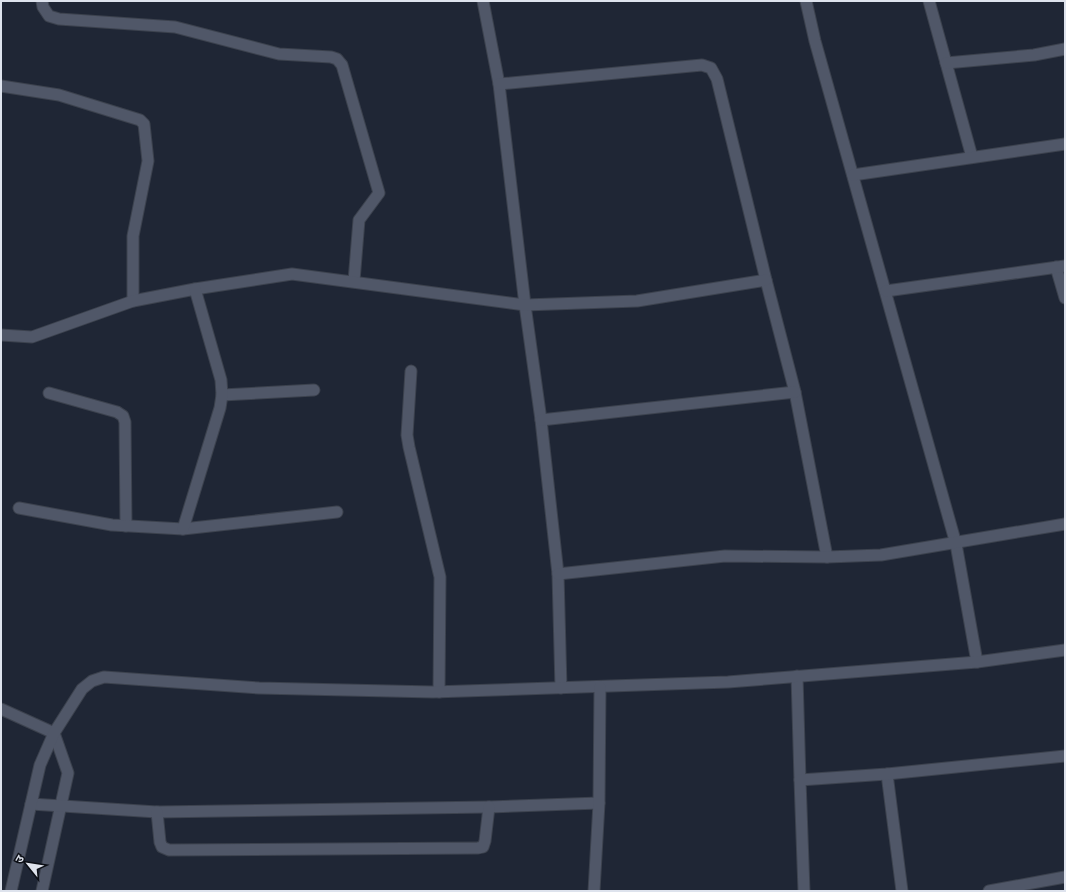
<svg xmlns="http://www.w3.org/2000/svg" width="1066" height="892" font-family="'PT Serif','Noto Sans Devanagari',serif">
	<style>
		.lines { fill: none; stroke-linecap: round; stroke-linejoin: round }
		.minor-casing { stroke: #3c424e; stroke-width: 13 }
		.minor { stroke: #505768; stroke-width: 11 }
	</style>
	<rect width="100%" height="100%" fill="#1f2635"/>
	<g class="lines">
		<g class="minor-casing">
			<g id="minor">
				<polyline points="42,1 43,7 49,16 59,19 175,27 279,54 331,57 337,59 342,65 379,193 359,220 354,281"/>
				<polyline points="483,1 499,84 525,305 541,420 558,574 561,688"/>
				<polyline points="806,1 815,41 956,544 977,662"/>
				<polyline points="929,1 972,157"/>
				<polyline points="946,63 1034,55 1065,49"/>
				<polyline points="499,84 702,65 711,68 717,79 766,280 795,392 827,557"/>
				<polyline points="1,86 59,95 140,120 144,124 148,161 133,236 133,301"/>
				<polyline points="853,175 1065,144"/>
				<polyline points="1056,267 1065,298"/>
				<polyline points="886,291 1065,266"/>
				<polyline points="1,335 32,337 133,301 195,289 292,274 525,305 637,301 766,280"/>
				<polyline points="411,371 407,435 409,447 440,577 439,692"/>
				<polyline points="49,393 117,412 123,416 125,422 126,526"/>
				<polyline points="222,395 314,390"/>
				<polyline points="541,420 795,392"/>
				<polyline points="19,508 112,525 183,529 337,512"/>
				<polyline points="183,529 220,408 222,395 221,380 195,289"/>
				<polyline points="558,574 725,556 827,557 881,555 1065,524"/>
				<polyline points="797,676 800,780"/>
				<polyline points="1,709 54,733 68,773 42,891"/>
				<polyline points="887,774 902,891"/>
				<polyline points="31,804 157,812 489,807 599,803"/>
				<polyline points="157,812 160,842 162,847 169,850 478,848 483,847 485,841 489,807"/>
				<polyline points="11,891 40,765 54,733 82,689 92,681 104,677 259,688 433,692 728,682 977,662 1065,650"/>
				<polyline points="594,891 599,803 600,687"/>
				<polyline points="804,891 800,780 887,774 1065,756"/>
				<polyline points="989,891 1065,877"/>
			</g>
		</g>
		<use href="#minor" class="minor"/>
	</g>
	<rect width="1066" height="892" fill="none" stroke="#dee3ed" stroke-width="4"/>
	<g transform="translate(28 864) rotate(300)" stroke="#0c0f16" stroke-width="3" paint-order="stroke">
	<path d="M0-3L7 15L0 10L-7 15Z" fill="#dee3ed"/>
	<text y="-6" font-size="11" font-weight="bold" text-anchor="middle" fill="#dee3ed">उ</text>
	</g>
</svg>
